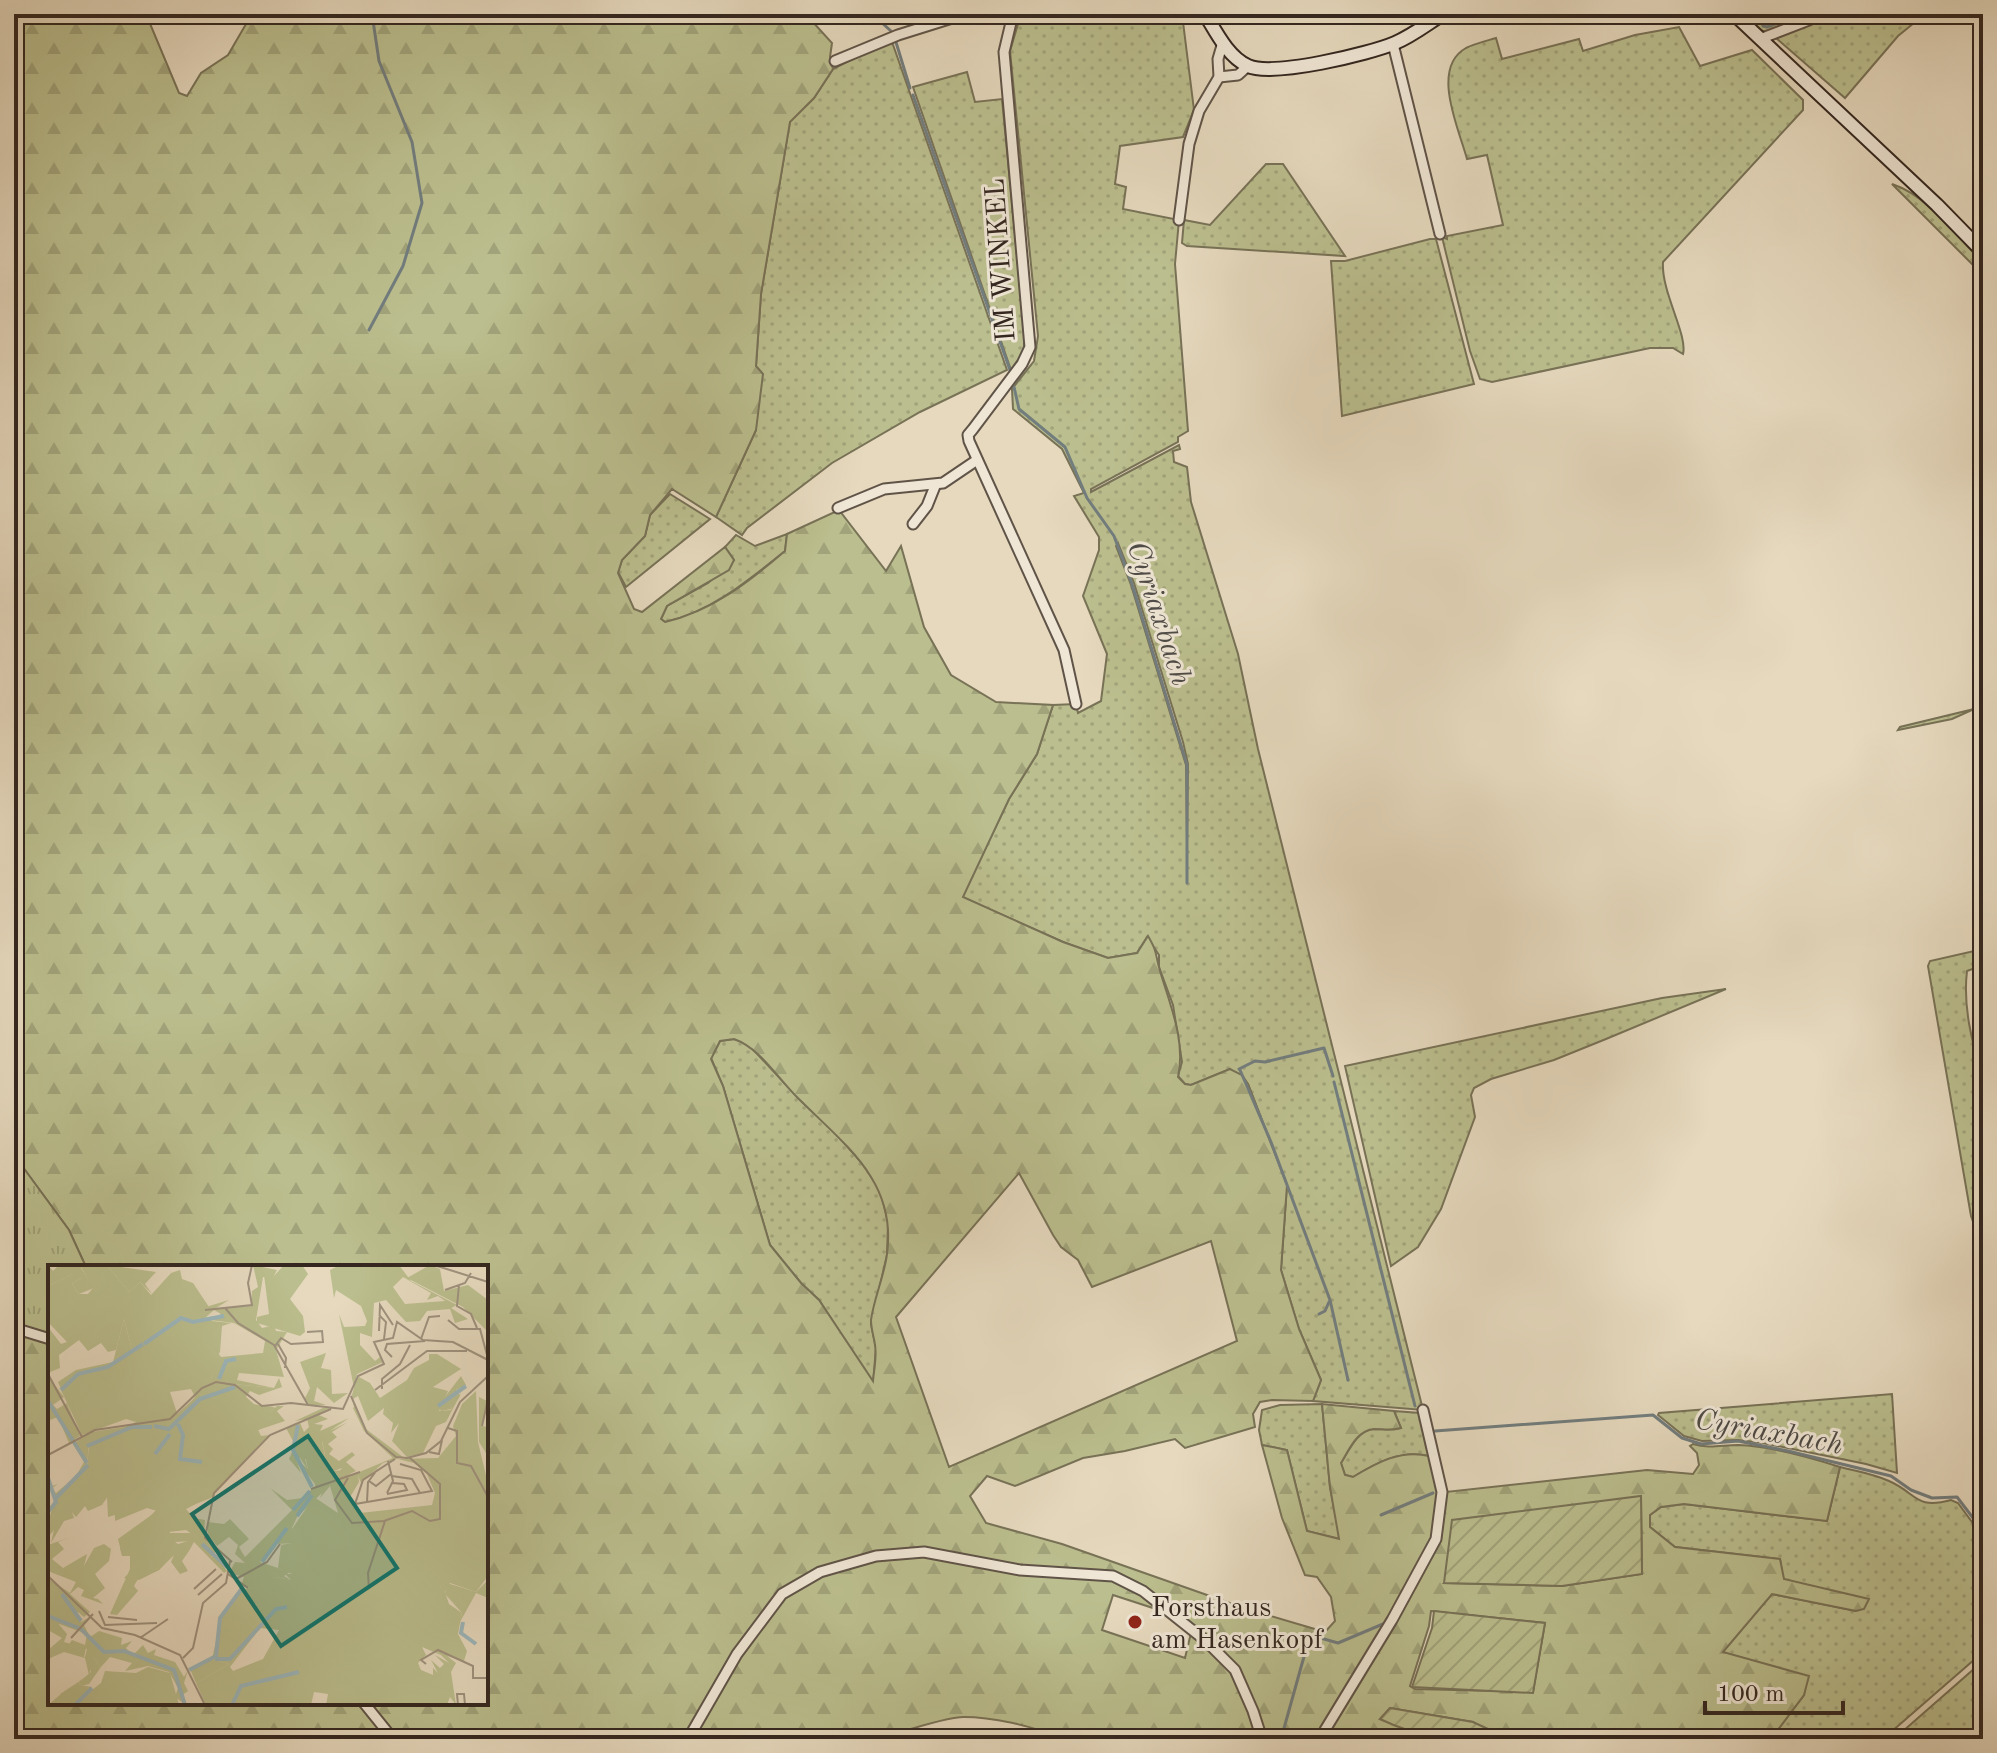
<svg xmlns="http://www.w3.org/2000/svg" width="1997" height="1753" font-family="'Old Standard TT',serif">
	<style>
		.grass { fill: url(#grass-dots); stroke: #787257; stroke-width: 2; fill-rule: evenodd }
		.forest { fill: url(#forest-firs); stroke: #787257; stroke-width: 2; fill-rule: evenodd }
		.park { fill: url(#park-tufts); stroke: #787257; stroke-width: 2 }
		.garden { fill: url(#garden-furrows); stroke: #787257; stroke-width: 2 }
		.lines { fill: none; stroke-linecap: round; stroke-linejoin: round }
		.stream { stroke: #727d7e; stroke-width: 3 }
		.street-casing { stroke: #605448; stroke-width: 13 }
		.secondary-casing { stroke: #342720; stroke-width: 16 }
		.street { stroke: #efe6d5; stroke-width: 9 }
		.secondary { stroke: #efe6d5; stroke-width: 12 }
		.poi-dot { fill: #8f2418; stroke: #efe6d5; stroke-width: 3 }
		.labels { text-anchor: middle; stroke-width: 6; stroke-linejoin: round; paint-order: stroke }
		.street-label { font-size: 28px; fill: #342720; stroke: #efe6d5 }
		.poi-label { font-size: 28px; fill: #342720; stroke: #efe6d5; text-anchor: start }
		.water-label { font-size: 30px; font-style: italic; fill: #4e4b47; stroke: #efe6d5 }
		.inset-river { fill: none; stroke: #9cb7bc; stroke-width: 4 }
		.inset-road { fill: none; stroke: #9f927f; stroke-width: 2 }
		.view { fill: #0f766e; fill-opacity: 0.15; stroke: #0f766e; stroke-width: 4 }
		.inset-edge { fill: none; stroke: #342720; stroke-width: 4 }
	</style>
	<defs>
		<pattern id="grass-dots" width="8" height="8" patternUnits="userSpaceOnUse" patternTransform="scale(2)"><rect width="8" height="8" fill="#bbbe8e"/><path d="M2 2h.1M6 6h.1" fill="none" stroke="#a1a37a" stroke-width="1.8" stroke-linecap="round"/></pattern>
		<pattern id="forest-firs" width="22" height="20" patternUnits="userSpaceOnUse" patternTransform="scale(2)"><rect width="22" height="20" fill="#bbbe8e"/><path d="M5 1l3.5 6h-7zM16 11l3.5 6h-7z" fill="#a1a37a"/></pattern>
		<pattern id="park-tufts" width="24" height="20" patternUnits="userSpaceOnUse" patternTransform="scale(2)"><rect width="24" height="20" fill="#bbbe8e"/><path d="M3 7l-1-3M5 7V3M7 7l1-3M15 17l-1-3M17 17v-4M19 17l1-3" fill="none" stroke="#a1a37a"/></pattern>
		<pattern id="garden-furrows" width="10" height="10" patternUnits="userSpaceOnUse" patternTransform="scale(2)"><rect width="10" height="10" fill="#bbbe8e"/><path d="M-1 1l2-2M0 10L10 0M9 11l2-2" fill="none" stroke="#a1a37a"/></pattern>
	</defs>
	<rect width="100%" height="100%" fill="#e6d9be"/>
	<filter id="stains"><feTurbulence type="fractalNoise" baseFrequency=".0025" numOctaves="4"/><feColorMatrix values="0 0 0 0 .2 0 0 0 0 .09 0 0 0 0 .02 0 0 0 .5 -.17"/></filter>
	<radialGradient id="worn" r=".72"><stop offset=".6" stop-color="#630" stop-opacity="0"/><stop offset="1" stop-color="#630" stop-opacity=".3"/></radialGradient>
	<g class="grass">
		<path d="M1021,14H1182L1194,110L1183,137L1120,146L1115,184L1126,187L1123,209L1179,220L1175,264L1188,431L1178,437V442L1091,489V492L1179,445L1180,449L1173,451L1174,462L1187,467L1191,502L1238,654L1258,749L1423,1410L1313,1401L1321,1380L1299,1329L1281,1270L1287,1185L1248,1084L1230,1069L1191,1085L1185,1084L1178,1076L1182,1062L1173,1005L1159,967V955L1147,937L1137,953L1108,958L1063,942L962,897L1009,799L1037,754L1053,705L1076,704L1078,713L1101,701L1107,654L1083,596L1099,550V537L1074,496L1084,493L1062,449L1013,409L1012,389L1034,361L1038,336L1010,51ZM1118,543L1134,583L1183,742L1188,764L1187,840L1186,765L1131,585L1116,546Z"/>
		<polygon points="1743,14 1767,18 1779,14 1812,14 1766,32 1760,30"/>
		<polygon points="1894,14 1925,14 1898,36 1845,98 1776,38 1816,21 1867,22"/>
		<path d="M1679,27L1700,66L1752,50L1803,100V110L1663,262C1661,292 1688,335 1683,354L1673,348H1650L1492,382L1480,379L1470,351L1442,237L1447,239V236L1503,225L1487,155L1467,159C1459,129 1430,68 1466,48C1474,44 1486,41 1496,38L1502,59L1579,39L1583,51L1635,35Z"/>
		<polygon points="891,39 1007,370 920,412 832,463 747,528 742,535 716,517 756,430 756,366 761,294 790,121 814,98 833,69"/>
		<polygon points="967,72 975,102 1002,99 1025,339 1023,353 1011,370 913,87"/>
		<polygon points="1266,164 1283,164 1345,256 1187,246 1182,243 1184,220 1210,225"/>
		<path d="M1892,184C1926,195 1953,231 1977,256L1983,263V275Z"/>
		<polygon points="1430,239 1436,239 1474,384 1342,416 1331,261 1345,261"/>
		<polygon points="670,494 710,519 626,587 618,572 622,560 645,536 650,515"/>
		<path d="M787,534L785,551C749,580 711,612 665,622L661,619L667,606L708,583L734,560L725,547L736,535L755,546Z"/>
		<polygon points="1974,709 1952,719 1898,730 1900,727"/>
		<path d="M1983,949V965L1967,971C1963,1004 1971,1043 1983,1074V1238L1978,1235L1971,1216L1928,966L1930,961Z"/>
		<polygon points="1726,989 1606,1039 1554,1060 1491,1079 1474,1088 1471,1095 1475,1117 1441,1209 1418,1247 1391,1266 1345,1066 1662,998"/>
		<polygon points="734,1039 748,1044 801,1101 828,1125 862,1163 881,1192 888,1223 887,1255 871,1324 876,1348 873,1383 819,1300 801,1283 770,1245 723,1086 711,1058 720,1041"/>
		<polygon points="1892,1394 1897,1473 1866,1464 1763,1443 1738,1440 1702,1441 1684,1436 1658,1415 1659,1413"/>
		<polygon points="1322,1404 1330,1487 1340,1539 1307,1531 1287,1450 1262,1445 1259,1430 1262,1410 1280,1405"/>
		<path d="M1394,1411L1420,1413L1429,1456C1401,1449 1376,1463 1353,1477L1345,1475L1341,1463C1349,1451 1357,1430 1374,1429C1384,1429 1390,1431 1401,1428Z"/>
		<path d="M1840,1467C1856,1471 1874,1474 1889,1481C1917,1493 1915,1510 1951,1500L1958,1503L1983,1537V1652L1883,1739H1771L1804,1695L1722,1652L1772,1594L1856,1611L1783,1579L1780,1559L1675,1547L1650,1527V1515L1661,1507L1684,1504L1827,1521Z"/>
		<polygon points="1983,1661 1983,1739 1894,1739"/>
	</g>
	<path class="forest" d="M14,14H146L179,93L187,96L201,73L228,55L246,24L254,14H810L811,20L832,43L830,57L833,69L814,98L790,122L761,294L756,366L763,374L756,430L716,517L672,489L650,515L645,536L622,560L618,573L634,609L642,612L725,547L734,560L729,570L667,606L661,619L665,622C711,612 750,581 785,551L787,534L839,510L886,571L901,546L924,627L951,675L996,702L1053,705L1037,754L1009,799L963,897L1063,942L1108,958L1137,953L1148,936C1158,953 1155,954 1160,971C1170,1005 1186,1041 1178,1077L1185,1084L1191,1085L1230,1069L1242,1075L1248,1084L1287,1185L1281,1270L1299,1329L1321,1380L1313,1401L1272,1400L1260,1402L1253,1414L1255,1427L1185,1448L1175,1439L1125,1451L1083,1458L1015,1486L987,1476L970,1496L986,1523L1062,1544L1244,1608L1325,1632L1335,1621L1331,1597L1317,1577L1305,1575L1282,1518L1262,1445L1287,1450L1307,1531L1339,1539L1330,1487L1322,1404L1394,1411L1401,1428C1389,1431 1385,1429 1374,1429C1357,1430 1349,1450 1341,1463L1345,1475L1353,1477C1376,1463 1401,1449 1429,1456L1437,1493L1647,1470L1693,1474L1699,1465L1697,1453L1690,1446L1693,1444C1709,1449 1722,1445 1738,1445C1771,1446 1809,1457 1840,1467L1827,1521L1684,1504L1661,1507L1650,1515V1527L1675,1547L1780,1559L1784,1579L1869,1599L1864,1609L1856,1611L1772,1594L1723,1652L1809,1676L1804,1695L1771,1739H1486L1488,1737L1473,1722L1390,1708L1380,1719L1404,1728L1453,1739H1055C1039,1725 986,1717 964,1717C944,1717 899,1733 878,1739H14V1331L50,1341V1703H486V1267H86L69,1230L14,1155ZM734,1039C762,1049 779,1081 801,1101C846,1146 897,1182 887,1254C884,1277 874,1298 871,1320C871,1329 874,1337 875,1345C877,1356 874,1370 873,1381L819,1300L801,1283L770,1245L723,1086L711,1059L720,1041ZM1019,1173L1053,1235L1061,1247L1078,1260L1092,1287L1211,1241L1237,1341L949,1467L896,1317ZM1641,1497L1642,1574L1562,1586L1445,1583L1578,1506ZM1113,1595L1159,1610L1191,1633L1185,1658L1102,1630ZM1431,1611L1545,1623L1533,1692L1415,1689L1410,1686L1429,1626Z"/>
	<polygon class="park" points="14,1155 69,1230 86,1267 50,1267 50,1336 14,1326"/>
	<g class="garden">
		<polygon points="1641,1496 1642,1574 1562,1586 1444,1583 1452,1520"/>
		<polygon points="1434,1611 1545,1623 1533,1693 1412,1687 1432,1628"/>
		<path d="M1390,1708L1473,1722L1488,1729V1737C1456,1746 1409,1733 1380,1719Z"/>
	</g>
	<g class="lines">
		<g class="stream">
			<polyline points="872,14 891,31"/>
			<polyline points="1861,14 1867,14"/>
			<polyline points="1762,18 1763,26 1767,27 1802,14"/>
			<polyline points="895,39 910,88"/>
			<polyline points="913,95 1011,373"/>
			<polyline points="369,330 403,266 422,203 412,142 379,61 372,14"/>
			<polyline points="1014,387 1019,409 1065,447 1087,498 1114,536 1132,584 1187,765 1187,883"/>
			<polyline points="1239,1069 1255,1061 1265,1062 1324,1048 1333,1076"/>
			<polyline points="1240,1070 1271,1142 1330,1300 1348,1380"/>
			<polyline points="1334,1082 1415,1406"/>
			<polyline points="1319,1314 1325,1311 1329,1302"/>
			<polyline points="1435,1431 1653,1415 1682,1438 1701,1444 1738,1441 1788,1451 1891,1476 1911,1490 1932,1498 1957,1497 1983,1531"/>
			<polyline points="1381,1515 1433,1493"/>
			<polyline points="1281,1739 1310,1635 1338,1643 1383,1624"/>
		</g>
		<g class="street-casing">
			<g id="street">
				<polyline points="1013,14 1004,52 1030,347 1022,364 973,429 968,435 969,441 1064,650 1076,704"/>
				<polyline points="1760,39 1809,20 1814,14"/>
				<polyline points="1393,44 1440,234"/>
				<polyline points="835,61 898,35 965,14"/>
				<polyline points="1219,77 1238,75 1248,66"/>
				<polyline points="1179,220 1189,144 1199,111 1219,77 1218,59 1223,42"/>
				<polyline points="838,508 884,489 943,483 977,460"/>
				<polyline points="913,524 927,506 935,486"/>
				<polyline points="14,1328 50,1339"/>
				<polyline points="364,1703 393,1739"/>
				<polyline points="688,1739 737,1654 782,1594 820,1572 876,1556 924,1552 1020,1570 1113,1576 1143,1591 1206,1641 1235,1670 1253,1711 1262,1739"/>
				<polyline points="1323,1739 1325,1730 1392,1620 1436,1539 1442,1492 1423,1410"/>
			</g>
		</g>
		<g class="secondary-casing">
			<g id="secondary">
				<path d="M1205,14C1216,32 1228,57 1248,66C1273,77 1369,54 1395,43C1412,36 1427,24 1443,14"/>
				<polyline points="1734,14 1937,205 1983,252"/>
			</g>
		</g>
		<use href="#street" class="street"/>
		<use href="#secondary" class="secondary"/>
	</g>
	<circle class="poi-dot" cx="1135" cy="1622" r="8"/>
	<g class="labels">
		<g class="street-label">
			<text transform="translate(999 260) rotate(-94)" y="10">IM WINKEL</text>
		</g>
		<g class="poi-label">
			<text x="1151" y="1616">Forsthaus<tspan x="1151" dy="32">am Hasenkopf</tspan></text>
		</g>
		<g class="water-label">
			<text transform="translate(1160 613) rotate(72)" y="10">Cyriaxbach</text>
			<text transform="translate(1769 1431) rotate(10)" y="10">Cyriaxbach</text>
		</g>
	</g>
	<g transform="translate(48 1265)">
		<rect width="440" height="440" fill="#e6d9be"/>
		<path d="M0,0L5,6L11,0H37L33,3L46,23L31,29L24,19L33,13L25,9L0,21ZM59,0L108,7L97,19L104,29L92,17L81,27ZM205,0L229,5L225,13L215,12L208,55L214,63L226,60L228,66L239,67L228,85L236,112L191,108L189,115L226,123L164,117L162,100L170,88L173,92L215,88L217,76L186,58L162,55L173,49L166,45L157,53L131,56L105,72L132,52L161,41L181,35L168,43L203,41L204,26L210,22ZM292,0H351L363,16L409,40L403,43L420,54L407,58L402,44L379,46L372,56L358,57L338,35L326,38L324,72L312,68V80L327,96L332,92L335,97L309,109L307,118L311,112L322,118L332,133L359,115L366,103L381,95V89H389L413,104L385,122L400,126L391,146L403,145L405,135L413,128L398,157L388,161L375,188L359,192L344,176L351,158L343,168L345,158L335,149L336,143L320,156L310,131L305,134L318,164L355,192L335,198L313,218L309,208L345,193L316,166L305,143L306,142L304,130L306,123L291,49L296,62L317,61L319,56L313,41L288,25L286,33L282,5ZM355,12L383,28L379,35L390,31L397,36L357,39L345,22ZM76,54L84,85L60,101L30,109L13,124L10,117L28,105L65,97ZM0,111L16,132L5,140L9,144L19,138L32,171L21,178L10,152L2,155ZM229,141H236L229,146L237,156L210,165L213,171L222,170L163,233L137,243L146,253L157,255L156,270L169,285L163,292L167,290L179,306L176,308L146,277L141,286L127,280L143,275L144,269L138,265L93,270ZM275,143H282L271,150L280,154L266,159L275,160L272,166L301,153L282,166L300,157L284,167L289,172L280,179L285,184L281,189L291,196L304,187L307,190L298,197L308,206L297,211H288L294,203L286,206L278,196L274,175L266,194H257L260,205L252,193L248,194L253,208L241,194L247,180L238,163L252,158L256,167L261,162L259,154L247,156ZM41,168L39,207L0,258L6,237L0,211L4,221L10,219L4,223L8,228L28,211L36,197L25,179ZM266,222L276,226L249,252L244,263L250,278L227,279L212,297L242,307L236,311L243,315L228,312L206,324L196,321L191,327L196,312L181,308L187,297L197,298L187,289L190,280L181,272L169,281L160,269V257L176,259L182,254L201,274L191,282L197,292L244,245L222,223L239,235L255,233ZM23,272L10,277L16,284L4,294L15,303L39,289L36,301L46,283L56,279L63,284L61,296L47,309L57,323L45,333L50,334L55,339L33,331L36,325L30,322L22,329L42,347L36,352L30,347L27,350L33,357L40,353L36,360L42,372L51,366L74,373L73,380L84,376L78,383L85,390L95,380L100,388L108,384L106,390L127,397L136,412L140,405L136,418L140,426L133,431L138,440L127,432L130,423L121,407L100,401L77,406L84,398L62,392L53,402L45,392H37L39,384L21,379L24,375L37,380L39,369L0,355V313L22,328L28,317L0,306V280ZM440,315V333L428,328L412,357L414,348L397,329L399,318L428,327ZM37,393L42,402V408L38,412L31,416L32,420L44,422L29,436L12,429L41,410ZM164,394L181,399L148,418L142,404Z" fill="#bbbe8e" fill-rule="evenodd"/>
		<path d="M59,0L81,27L92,17L103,30L123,8L132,5L134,14L145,18L161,42L132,52L105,72L131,56L169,51L163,56L183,58L174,61L172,87L163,100L164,117L226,123L231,113L234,122L211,130L202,126L198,132L207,140L229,143L60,231L54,240L40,246L37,241L28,252L24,247L26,253L16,256L3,278L6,265L0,272V258L39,206L41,178L88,157L78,154L34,170L13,125L30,109L60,102L84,85L76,54L68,85L60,87L53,78L40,86L31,75L11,90L12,103L0,108V62L13,79L19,77L0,57V21L29,7L33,13L24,19L31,29H40L45,23L33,2ZM143,124L147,132L130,151L122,127ZM236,0H254L260,9L242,34L255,51L257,67L252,71L209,58V52L221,49L216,10L225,12ZM278,88L273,103L283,105L284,129L300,128L286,138L269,122L266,136L278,140H261L257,133L262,123L252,97ZM428,126L430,177L440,219V311L428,327L402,318L397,327L401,339L414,348L410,369L419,386L416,396L399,391L408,398L403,407L408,440L402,432L399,440H278L280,429L266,427L263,440H158L148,418L181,399L164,394L174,349L191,327L228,312L243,315L237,309H244L230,303L233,280L249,277L244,264L266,232L290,248L282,221L272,233L275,225L267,231V219L248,194L260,204L256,186L265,193L272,173L280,171L274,177L278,196L286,206L295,205L288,210L310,209L311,217L301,234L312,248L384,240L387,228L379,209L366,198L350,194L390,193L408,171L405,161L414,139ZM212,363L231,365L215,394L185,406L182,402ZM374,382L393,390L401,398L387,390L396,399L392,403L383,395L390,408L385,403V410L373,405L370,398L378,390ZM110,243L121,268H145L144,276L127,277L141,286L134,296L140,306L132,309L123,297L126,290L111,305L90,314L86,321L90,326L69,350L62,349L82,304V291H74L72,283ZM0,355L9,357L19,369L16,377L38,383L36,392H45L53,402L41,419L33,421L31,417L43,407L37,393L16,387L0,394V385L14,373L0,365ZM100,402L122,408L131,440H0L13,429L32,434L53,418L57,406L88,408Z" fill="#bbbe8e" fill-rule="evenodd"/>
		<path d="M382,0L392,4L396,26L420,20L440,35V67L415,42L359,13Z" fill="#bbbe8e"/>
		<path d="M177,118L205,139L227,142L222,144L228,157L210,165L215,176L163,231L119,254L126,288L111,305L91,315L76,313L82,307V291L74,290L70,274L109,246L99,243L67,256V250L60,252L59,231L43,212L45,188L36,172L44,167L122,155L162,120ZM98,167L102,171L97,178L65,192L62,183ZM315,316L325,329L327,345L317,349L302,341Z" fill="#bbbe8e" fill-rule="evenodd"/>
		<path d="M413,111L418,120L408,125L412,131L406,141L407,133L403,144L393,146L390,141ZM431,132L439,136L434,161L440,162V191L431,177Z" fill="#bbbe8e"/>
		<path class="inset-river" d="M96,79L133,53L145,57L176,51M171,114L178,96L188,94M13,125L30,109L60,102L95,79M0,136L39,198M390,141L418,121M130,159L135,170L132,194L154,197M250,160L245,185L264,222M106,161L121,164L152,134L187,122M39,181L84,162H104M107,189L122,169M0,213L8,237L0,247M7,234L40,200M245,245L262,226M249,251L264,230M154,279L179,302M214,297L239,263M14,329L33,356M0,351L33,364L56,387L76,386L126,405L137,440M415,357L413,368L428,379M167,394H182L228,344L239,342M141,405L168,391L172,353L195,322M27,440L44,423M184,440L193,421L251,407"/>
		<path class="inset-road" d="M386,0L440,17M411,20L409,41L423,49L429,63M397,25L417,18L423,8M177,43L190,58L226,80L260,140M157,45L204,40L200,18L204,0M331,50L338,57L336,74M400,55L411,64H432L439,90M331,66L332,40L345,60M373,74L381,52L392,51M230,79L238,93L237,103M227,81L233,73L243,79L275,77L274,66L259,67M344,92L337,85L339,79L377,76M0,109L34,172M334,124V114L352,99L362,80M327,125L379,86H419M303,131L319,168L348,192L359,193L378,188L393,176L412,137L439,112M434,161L440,134M400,163L409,166V198L423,201L440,232M381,187L391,189L394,175M0,190L47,165L122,154L154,123L168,117L187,120L214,141L243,138L295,144L310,111L336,99L326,77L345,73L349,57L375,75L405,77L440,95M344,211L364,214L372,228M300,213L287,235L304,258L336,256L364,246L382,256L392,254V219L362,193M321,216L328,221L343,209M263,224L312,207M339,228L345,216L340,196M339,229L359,225L356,219L344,218M319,237L384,226L373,205L352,199M319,237L307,239L315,215L347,194M319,237L320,217L329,205M184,297L157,273L166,228L222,170L283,144M180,309L200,323M0,311L54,363L87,370L132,390L157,440M188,314L219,297L232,279M146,324L168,304M321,324L320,308L337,256M150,330L174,309M51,346L57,360L109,358M60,352L89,355M23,373L45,349M92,373L120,354M135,393L145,383L155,338L178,318L182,296M378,399L373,395L390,385L425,401V413H440M410,440L409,429H416L417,440"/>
		<path class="view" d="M260,171L349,303L233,381L144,249Z"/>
		<rect width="440" height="440" class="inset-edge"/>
	</g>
	<rect width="1997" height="1753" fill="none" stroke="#e6d9be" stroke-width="48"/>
	<rect x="16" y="16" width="1965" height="1721" fill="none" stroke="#342720" stroke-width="4"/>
	<rect x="24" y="24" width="1949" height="1705" fill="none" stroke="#342720" stroke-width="2"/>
	<path d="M1705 1701v12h138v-12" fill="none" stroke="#342720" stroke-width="4"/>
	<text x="1717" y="1701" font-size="24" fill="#342720" stroke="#efe6d5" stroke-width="6" paint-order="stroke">100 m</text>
	<rect width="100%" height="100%" filter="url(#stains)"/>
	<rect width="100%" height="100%" fill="url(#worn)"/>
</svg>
